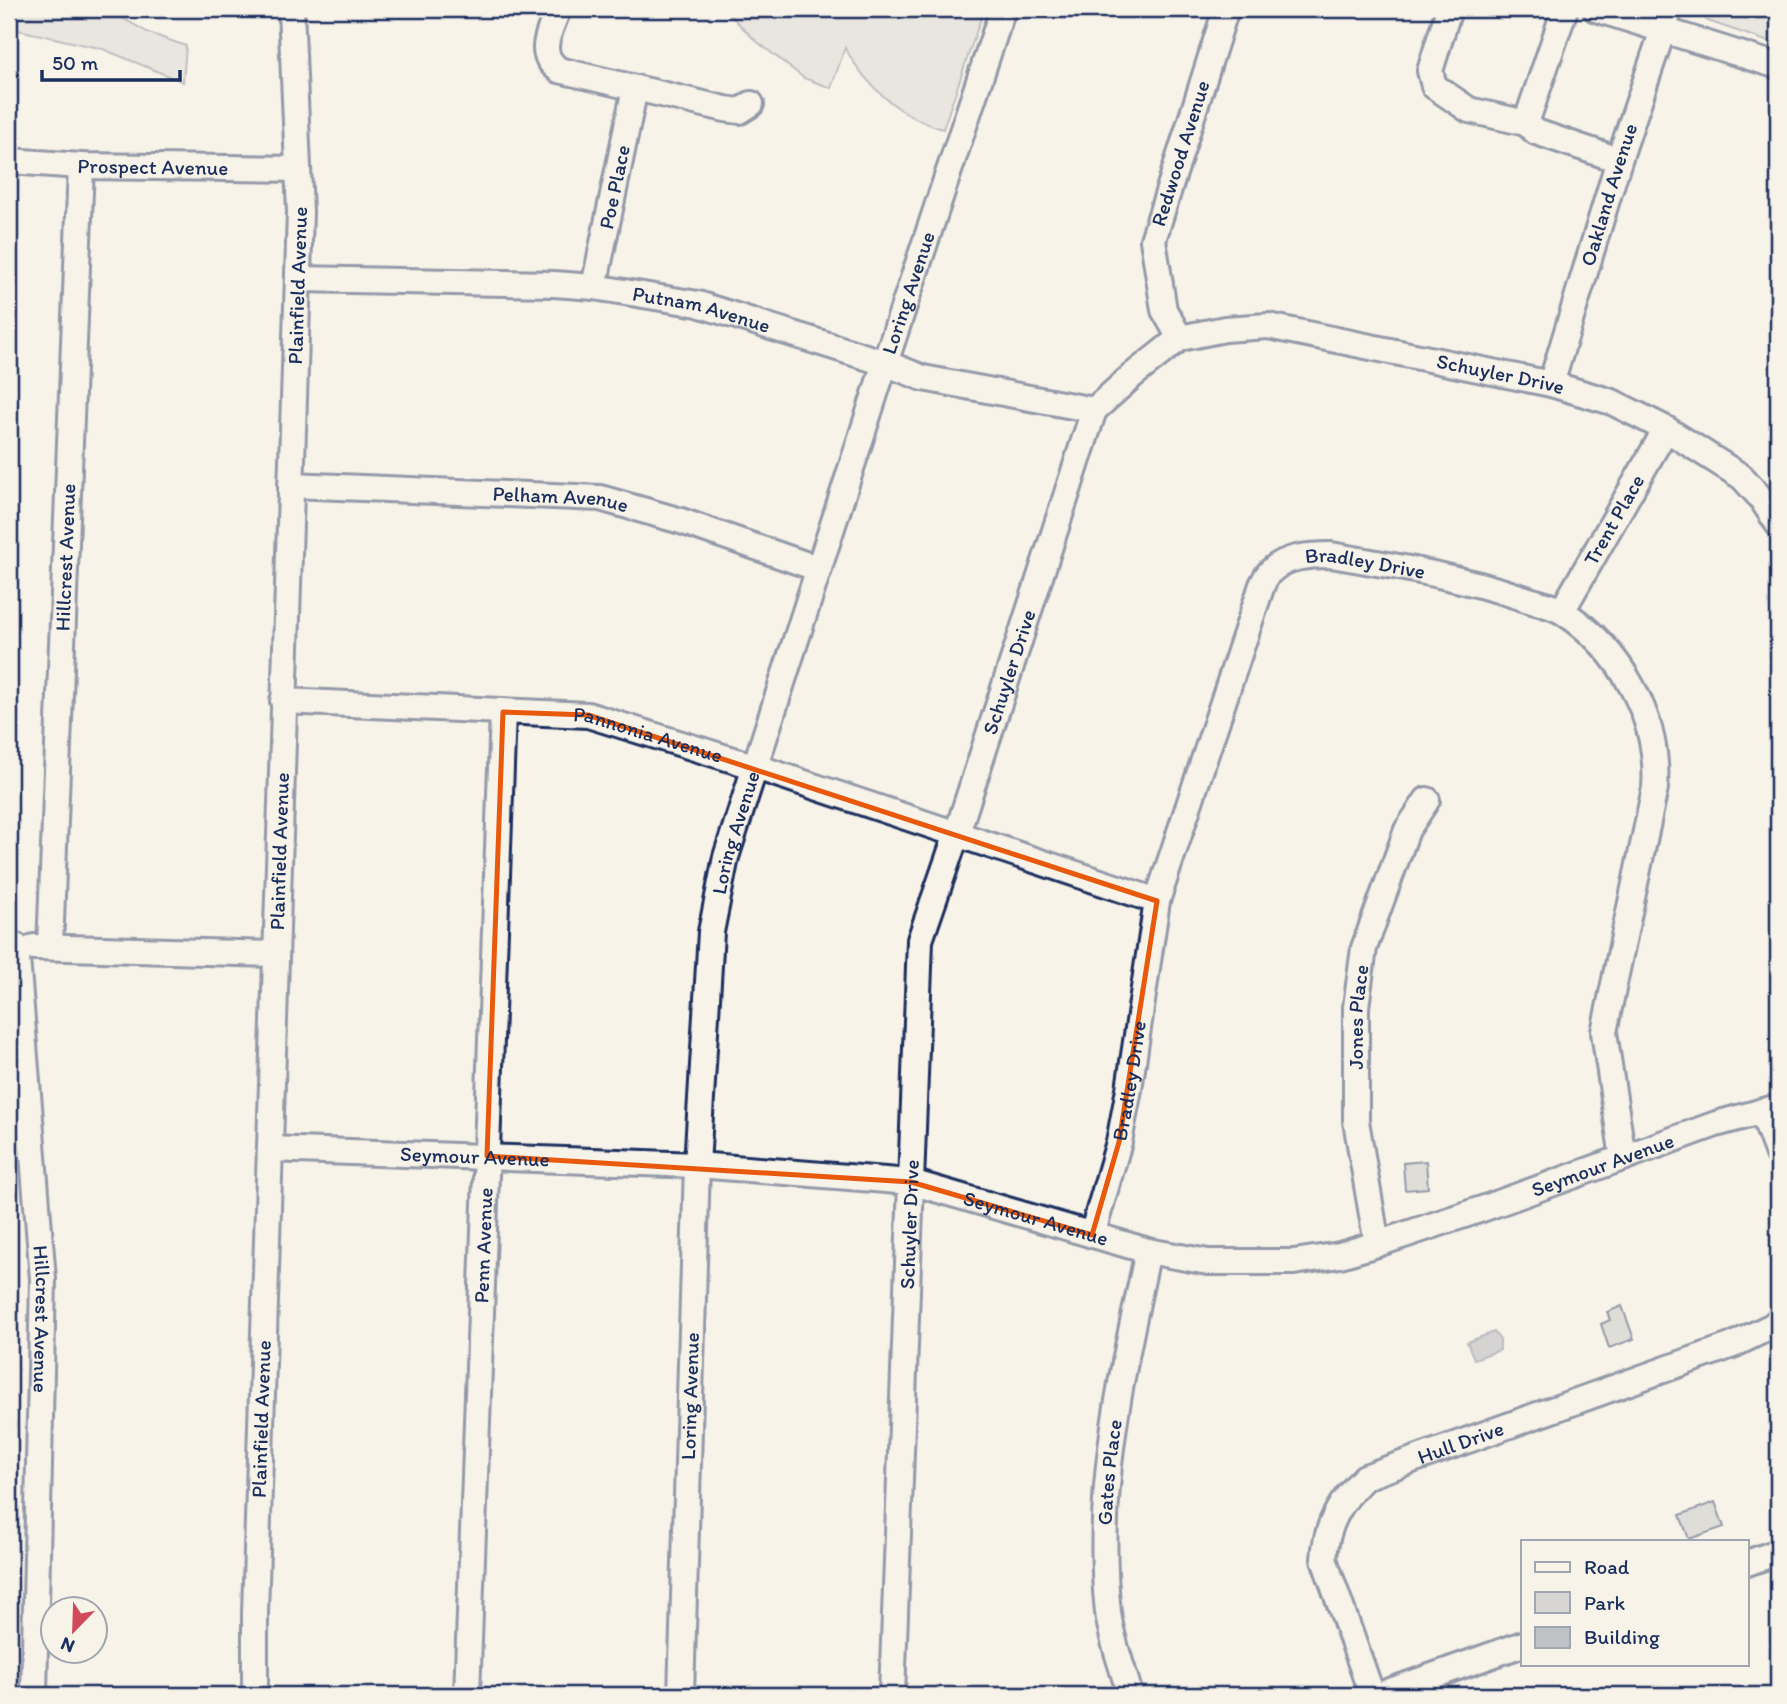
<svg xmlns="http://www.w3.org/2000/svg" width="1787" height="1704" font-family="Itim,sans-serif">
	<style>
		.green { fill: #d7d6d4; stroke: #798299; stroke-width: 2 }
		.water { fill: #acb0b9; stroke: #727c95; stroke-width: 2 }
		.building { fill: #c0c3c5; stroke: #1b2f5e; stroke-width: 2 }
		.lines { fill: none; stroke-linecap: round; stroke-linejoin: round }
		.minor-casing { stroke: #1b2f5e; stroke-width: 30 }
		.minor { stroke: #f7f3e8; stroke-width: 24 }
		.marked { fill: none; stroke: #e8590c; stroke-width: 5; stroke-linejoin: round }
		.labels { text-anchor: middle; stroke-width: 5; stroke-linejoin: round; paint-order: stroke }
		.street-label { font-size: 21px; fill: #1b2f5e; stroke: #f7f3e8 }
	</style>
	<rect width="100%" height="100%" fill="#f7f3e8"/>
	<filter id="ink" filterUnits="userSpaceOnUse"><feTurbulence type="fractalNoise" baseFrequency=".0143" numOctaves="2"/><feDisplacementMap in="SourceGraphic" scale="14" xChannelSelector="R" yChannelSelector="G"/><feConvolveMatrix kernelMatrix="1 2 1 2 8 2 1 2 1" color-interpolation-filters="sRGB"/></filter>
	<g filter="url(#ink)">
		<g class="green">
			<polygon points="9,9 113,9 112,12 149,33 186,46 183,82 103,49 9,28"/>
			<path d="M727,9H984L943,129C900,117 866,86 845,48L831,88L804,78L755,40L728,13Z"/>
			<polygon points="1692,9 1778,9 1778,45 1708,21"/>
		</g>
		<polygon class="water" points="1494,1332 1500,1340 1500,1350 1474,1359 1467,1342"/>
		<g class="building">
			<polygon points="1426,1161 1428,1188 1405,1190 1403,1163"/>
			<polygon points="1622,1306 1634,1339 1609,1348 1601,1324 1610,1320 1607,1312"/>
			<polygon points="1715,1502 1724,1527 1689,1539 1680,1515"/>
		</g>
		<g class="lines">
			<g class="minor-casing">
				<g id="minor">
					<path d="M558,9C550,32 535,53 559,70L725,109L740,111L751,104"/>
					<polyline points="1449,9 1430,71 1434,86 1469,110 1526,123"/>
					<polyline points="1565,9 1526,123 1536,132 1619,160"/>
					<polyline points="1596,9 1778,66"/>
					<path id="s1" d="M9,161L81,166L298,169"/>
					<path id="s2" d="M298,279L554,284L594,287L698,304L885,363L923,378L1094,410"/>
					<path id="s3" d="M594,287L635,88"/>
					<path id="s4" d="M1180,338L1164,310L1153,240L1226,9"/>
					<path id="s5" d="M1551,384L1619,160L1670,9"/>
					<path id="s6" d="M291,485L600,498L681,521L819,569"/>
					<path id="s7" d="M1562,611L1666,429"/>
					<path id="s8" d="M283,701L588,715L756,767L1157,901"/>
					<path id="s9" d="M16,946L43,1279L34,1695"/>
					<polyline points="34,947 276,954"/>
					<path id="s10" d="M50,947L81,166"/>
					<polyline points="1762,1111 1778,1154"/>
					<path id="s11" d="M270,1149L697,1165L911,1182L1148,1251L1208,1262H1294L1340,1255L1377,1244L1482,1209L1716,1124L1778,1107"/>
					<path id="s12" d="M1092,1235L1119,1142L1129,1089L1157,901L1262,585C1264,581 1267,574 1271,571C1286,556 1311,555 1331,555C1395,566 1461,577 1523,598C1536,603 1552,605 1563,612C1621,649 1660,719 1655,788L1604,1032L1623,1158"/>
					<path id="s13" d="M1377,1244L1356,1121V1007L1364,948L1407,830L1427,800"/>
					<polyline points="1747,1563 1778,1552"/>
					<path id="s14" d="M255,1695V1613L300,212L291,9"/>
					<path id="s15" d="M467,1695L503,712"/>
					<path id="s16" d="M681,1695L697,1165L711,932L726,857L885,363L1003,9"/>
					<path id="s17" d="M892,1695L920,940L957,833L1094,410L1133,375L1180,338L1225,329L1268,326L1551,384L1612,402L1666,429L1742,477L1761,498L1778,524"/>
					<path id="s18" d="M1130,1695C1123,1668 1111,1640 1108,1612C1094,1490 1123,1370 1148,1251"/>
					<path id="s19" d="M1372,1695L1324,1559C1326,1525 1340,1501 1365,1477L1733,1345L1772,1326L1778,1321"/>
					<polyline points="1379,1695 1523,1644"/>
				</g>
			</g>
			<use href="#minor" class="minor"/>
		</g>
	</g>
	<path d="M0 0H1787V1704H0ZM503,712L588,715L1157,901L1119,1142L1092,1235L911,1182L487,1156Z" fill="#f7f3e8" fill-opacity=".55" fill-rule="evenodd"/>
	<path class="marked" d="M503,712L588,715L1157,901L1119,1142L1092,1235L911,1182L487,1156Z"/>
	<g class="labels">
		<g class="street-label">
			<text dy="7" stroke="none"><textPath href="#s4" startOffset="194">Redwood Avenue</textPath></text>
			<text dy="7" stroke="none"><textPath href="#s1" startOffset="144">Prospect Avenue</textPath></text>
			<text dy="7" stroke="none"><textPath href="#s3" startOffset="102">Poe Place</textPath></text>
			<text dy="7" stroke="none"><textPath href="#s5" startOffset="198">Oakland Avenue</textPath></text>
			<text dy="7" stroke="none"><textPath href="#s14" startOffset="1410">Plainfield Avenue</textPath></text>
			<text dy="7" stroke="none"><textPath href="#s16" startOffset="1433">Loring Avenue</textPath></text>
			<text dy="7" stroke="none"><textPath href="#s2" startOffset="406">Putnam Avenue</textPath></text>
			<text dy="7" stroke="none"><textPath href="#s17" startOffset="1752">Schuyler Drive</textPath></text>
			<text dy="7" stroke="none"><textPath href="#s6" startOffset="270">Pelham Avenue</textPath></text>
			<text dy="7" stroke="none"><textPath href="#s7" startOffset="105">Trent Place</textPath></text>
			<text dy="7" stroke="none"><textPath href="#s10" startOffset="390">Hillcrest Avenue</textPath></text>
			<text dy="7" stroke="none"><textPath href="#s12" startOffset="789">Bradley Drive</textPath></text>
			<text dy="7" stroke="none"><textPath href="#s17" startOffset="1038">Schuyler Drive</textPath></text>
			<text dy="7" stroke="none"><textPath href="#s8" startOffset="368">Pannonia Avenue</textPath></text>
			<text dy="7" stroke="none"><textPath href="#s16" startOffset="866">Loring Avenue</textPath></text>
			<text dy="7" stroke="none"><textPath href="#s14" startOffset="844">Plainfield Avenue</textPath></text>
			<text dy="7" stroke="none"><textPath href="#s13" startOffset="229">Jones Place</textPath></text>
			<text dy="7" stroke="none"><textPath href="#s12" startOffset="159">Bradley Drive</textPath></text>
			<text dy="7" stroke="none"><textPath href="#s11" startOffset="205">Seymour Avenue</textPath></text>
			<text dy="7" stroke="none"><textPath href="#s11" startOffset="1360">Seymour Avenue</textPath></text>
			<text dy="7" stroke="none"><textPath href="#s11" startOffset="772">Seymour Avenue</textPath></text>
			<text dy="7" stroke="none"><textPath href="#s17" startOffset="471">Schuyler Drive</textPath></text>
			<text dy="7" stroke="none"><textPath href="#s15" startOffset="450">Penn Avenue</textPath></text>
			<text dy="7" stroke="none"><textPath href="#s9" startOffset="374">Hillcrest Avenue</textPath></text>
			<text dy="7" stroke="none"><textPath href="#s16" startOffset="299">Loring Avenue</textPath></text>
			<text dy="7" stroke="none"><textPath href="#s14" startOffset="276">Plainfield Avenue</textPath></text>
			<text dy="7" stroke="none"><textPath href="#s19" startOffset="340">Hull Drive</textPath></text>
			<text dy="7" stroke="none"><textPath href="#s18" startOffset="226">Gates Place</textPath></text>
		</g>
	</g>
	<rect width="1787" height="1704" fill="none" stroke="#f7f3e8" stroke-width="35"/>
	<rect x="18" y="18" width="1752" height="1669" fill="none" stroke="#1b2f5e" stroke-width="2.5" filter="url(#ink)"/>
	<rect x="1521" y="1540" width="228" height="126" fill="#f7f3e8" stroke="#9fa5b1" stroke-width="2"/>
	<rect x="1535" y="1562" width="35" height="10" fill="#f7f3e8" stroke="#9fa5b1" stroke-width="2"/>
	<text x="1584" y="1574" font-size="21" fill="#1b2f5e">Road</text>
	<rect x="1535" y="1592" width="35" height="21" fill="#d7d6d4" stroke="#9fa5b1" stroke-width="2"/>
	<text x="1584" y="1610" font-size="21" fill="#1b2f5e">Park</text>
	<rect x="1535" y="1627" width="35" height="21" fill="#c0c3c5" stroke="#9fa5b1" stroke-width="2"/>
	<text x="1584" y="1644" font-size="21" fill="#1b2f5e">Building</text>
	<g transform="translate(74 1630) rotate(203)"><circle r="33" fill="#f7f3e8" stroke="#9fa5b1" stroke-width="2"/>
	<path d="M0-5L12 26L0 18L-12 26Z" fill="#d1495b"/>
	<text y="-10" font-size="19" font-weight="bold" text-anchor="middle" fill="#1b2f5e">N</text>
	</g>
	<path d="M42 70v10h138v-10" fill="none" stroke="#1b2f5e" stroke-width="3.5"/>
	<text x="52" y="70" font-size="21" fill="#1b2f5e" stroke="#f7f3e8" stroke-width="5" paint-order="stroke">50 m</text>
</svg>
